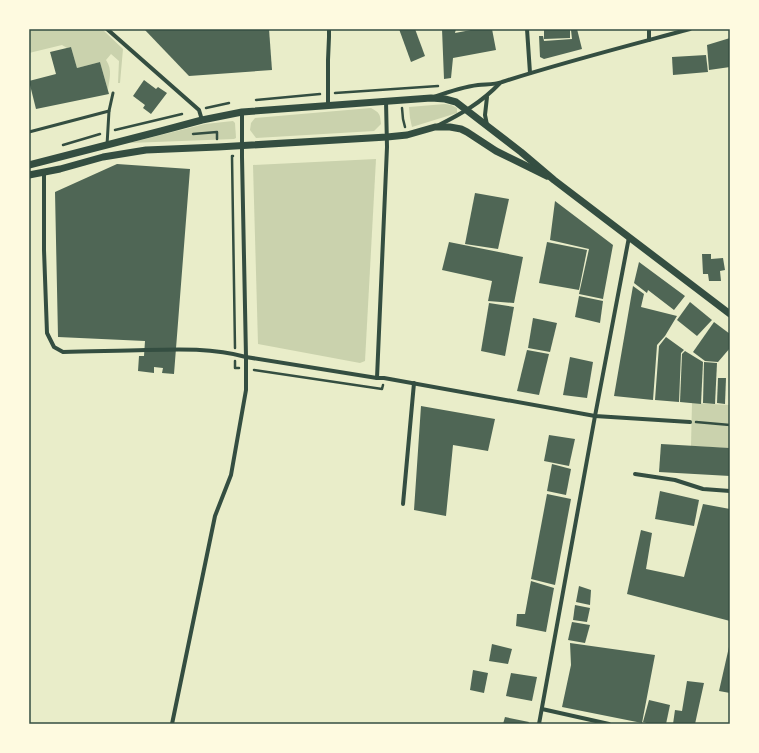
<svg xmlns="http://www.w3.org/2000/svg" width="759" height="753" font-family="Manrope,sans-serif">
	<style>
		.green { fill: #cad2ad }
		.building { fill: #4f6655 }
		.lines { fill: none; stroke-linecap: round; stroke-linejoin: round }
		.path { stroke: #344e41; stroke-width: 2.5 }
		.service { stroke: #344e41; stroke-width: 3 }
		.minor { stroke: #344e41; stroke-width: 4 }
		.tertiary { stroke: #344e41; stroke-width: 7 }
		.neatline { fill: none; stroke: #344e41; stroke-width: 1.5 }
	</style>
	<rect width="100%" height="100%" fill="#e9edc9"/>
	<g class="green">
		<path d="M29,29H102L123,49L120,83H118L119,61L111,54L106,60C113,70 109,80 108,90L100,62L77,68L71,47L67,48L62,45L29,53Z"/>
		<polygon points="445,104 451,105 457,108 457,113 412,127 410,118 409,107"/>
		<path d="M371,108C380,113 380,114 381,124L374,131L256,138L250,130L251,123L255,118Z"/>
		<polygon points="233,121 235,123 236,138 234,139 129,143 205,124"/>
		<polygon points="376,159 365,361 360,363 258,344 253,165"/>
		<polygon points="692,403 730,405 730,448 691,446"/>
	</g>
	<g class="building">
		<polygon points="144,29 269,29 272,70 189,76"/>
		<polygon points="399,29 415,29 425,56 411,62"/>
		<polygon points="442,29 456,29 455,33 476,29 492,29 496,50 453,58 451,78 444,79"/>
		<polygon points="544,29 570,29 570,38 544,39"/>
		<polygon points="577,29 582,49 544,59 540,57 539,36 543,36 544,41 572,39 571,30"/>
		<polygon points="730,38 730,67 709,70 707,45"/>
		<polygon points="71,47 77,68 100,62 109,94 36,109 29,81 56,74 50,52"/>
		<polygon points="706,55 708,72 673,75 672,57"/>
		<polygon points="144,80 156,89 158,87 167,93 151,114 143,108 145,105 133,96"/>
		<polygon points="117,164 190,169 174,374 162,373 163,368 154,367 154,373 138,371 139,356 144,356 145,341 58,337 55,192"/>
		<polygon points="475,193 509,199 498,249 465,244"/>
		<polygon points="555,201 613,245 603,299 579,294 589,249 550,240"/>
		<polygon points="449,242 523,257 514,303 488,301 492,281 442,270"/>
		<polygon points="547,242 587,250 579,290 539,283"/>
		<polygon points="702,254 711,254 711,259 723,258 725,270 720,271 721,281 709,281 708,274 703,274"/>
		<polygon points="639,262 685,296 674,310 648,290 647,293 634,283"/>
		<polygon points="633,286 644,294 641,307 677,316 665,336 657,345 653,400 614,396"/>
		<polygon points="579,296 603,301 600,323 575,317"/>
		<polygon points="690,302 712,320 697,336 677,320"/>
		<polygon points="489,303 514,307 505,356 481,351"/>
		<polygon points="533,318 557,323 550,352 528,348"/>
		<polygon points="714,322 730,334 730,348 718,362 705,361 693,352"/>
		<polygon points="666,337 684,350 681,353 679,402 655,400 659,346"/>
		<polygon points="527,350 549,354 539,395 517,391"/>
		<polygon points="685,351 703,362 701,404 680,402 682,354"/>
		<polygon points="570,357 593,362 587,398 563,395"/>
		<polygon points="704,362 717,363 715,404 703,403"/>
		<polygon points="718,378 726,378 725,404 717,403"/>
		<polygon points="421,406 495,419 488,451 453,445 446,516 414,510"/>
		<polygon points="549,435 575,439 569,466 544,461"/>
		<polygon points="661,444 730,448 730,476 659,472"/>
		<polygon points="552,464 571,469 566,495 547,491"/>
		<polygon points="660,491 699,500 694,526 655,519"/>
		<polygon points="547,494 571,499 555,585 531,579"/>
		<polygon points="703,504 730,509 730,621 627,594 641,530 652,533 646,569 684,577"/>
		<polygon points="531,581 554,588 546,632 516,626 517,614 525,614"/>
		<polygon points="579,586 591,590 590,605 576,602"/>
		<polygon points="575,605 590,608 587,622 573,620"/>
		<polygon points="572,622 590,625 585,643 568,640"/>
		<polygon points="570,643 655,655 642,723 562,707 571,665"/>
		<polygon points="492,644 512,649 508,664 489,661"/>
		<polygon points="729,647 730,647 730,693 719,691"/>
		<polygon points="473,670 488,673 484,693 470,690"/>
		<polygon points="511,673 537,677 532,701 506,696"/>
		<polygon points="687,681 704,683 695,724 673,724 675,710 682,711"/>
		<polygon points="649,700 670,705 666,724 650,724 643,722"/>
		<polygon points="505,717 529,722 528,724 503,724"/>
	</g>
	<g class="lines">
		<g class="path">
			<polyline points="335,93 438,86"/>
			<polyline points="256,100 320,94"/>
			<polyline points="206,108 229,103"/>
			<polyline points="402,108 403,119 405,127"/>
			<polyline points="115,130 182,114"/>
			<polyline points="193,134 217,132 217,139"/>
			<polyline points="63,145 100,134"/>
			<polyline points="233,156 232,156 235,348"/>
			<polyline points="235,361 235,368 239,368"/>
			<polyline points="254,370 382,389 383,385"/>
			<polyline points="696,422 730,425"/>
		</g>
		<g class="service">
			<polyline points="29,132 109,111 113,93"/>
			<polyline points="107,145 109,111"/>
		</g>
		<g class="minor">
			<polyline points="107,29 199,110 202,120"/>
			<polyline points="527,29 530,73"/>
			<polyline points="649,29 649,40"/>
			<path d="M434,97C448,92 462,87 478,85C485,84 494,85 502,82C564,62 627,46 690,29"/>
			<polyline points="487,97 485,115 487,125"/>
			<polyline points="328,105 328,60 329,37 329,29"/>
			<path d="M437,126C461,114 481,103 500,83"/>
			<path d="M44,172V250L47,333L54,347L63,352C91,351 118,351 146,350C179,349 214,348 246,357L377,378H384L595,416L690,422"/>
			<polyline points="377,378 387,147 386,101"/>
			<polyline points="635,474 675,480 703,489 730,491"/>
			<polyline points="403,504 414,383"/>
			<polyline points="542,709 609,724"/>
			<polyline points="172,724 215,516 231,475 246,390 246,357 242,157 242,112"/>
			<polyline points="539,724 595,416 629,237"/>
		</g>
		<g class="tertiary">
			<polyline points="29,165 161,131 202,120 242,112 431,98 445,99 456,102 521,152 554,180 730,314"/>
			<polyline points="29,175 60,169 103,157 146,150 218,147 387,137 407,135 435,127 450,127 461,129 467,132 496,151 547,176"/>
		</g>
	</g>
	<rect width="759" height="753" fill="none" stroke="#fefae0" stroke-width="60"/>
	<rect x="30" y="30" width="699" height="693" class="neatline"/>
</svg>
